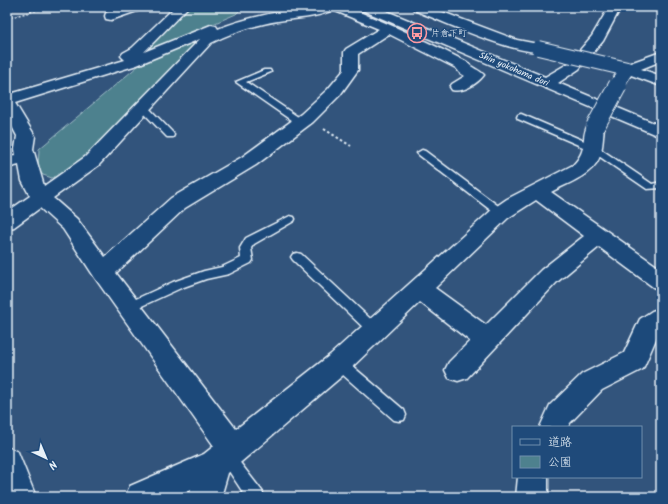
<svg xmlns="http://www.w3.org/2000/svg" width="668" height="504" font-family="Kalam,'Klee One',sans-serif">
	<style>
		.green { fill: #4e818e; stroke: #9bb9c3 }
		.lines { fill: none; stroke-linecap: round; stroke-linejoin: round }
		.lane-casing { stroke: #e8f1f8; stroke-width: 3 }
		.street-casing { stroke: #e8f1f8; stroke-width: 3 }
		.secondary-casing { stroke: #e8f1f8; stroke-width: 3 }
		.path-far1 { stroke: #e8f1f8; stroke-width: 1.5; stroke-dasharray: 2 2; stroke-linecap: butt }
		.path { stroke: #e8f1f8; stroke-width: 2; stroke-dasharray: 2.5 2.5; stroke-linecap: butt }
		.lane { fill: #1f4a7a; fill-rule: evenodd }
		.street { fill: #1f4a7a; fill-rule: evenodd }
		.secondary { fill: #1f4a7a; fill-rule: evenodd }
		.street-bridge-far1-casing { stroke: #e8f1f8; stroke-width: 16; stroke-linecap: butt }
		.street-bridge-casing { stroke: #e8f1f8; stroke-width: 20; stroke-linecap: butt }
		.street-bridge-far1 { stroke: #1f4a7a; stroke-width: 14 }
		.street-bridge { stroke: #1f4a7a; stroke-width: 18 }
		.labels { text-anchor: middle; stroke-width: 3; stroke-linejoin: round; paint-order: stroke }
		.far-poi-label { font-size: 9px; fill: #e8f1f8; stroke: #1f4a7a; text-anchor: start }
		.far-street-label { font-size: 9px; fill: #e8f1f8; stroke: #1f4a7a }
	</style>
	<rect width="100%" height="100%" fill="#32547c"/>
	<filter id="ink" filterUnits="userSpaceOnUse"><feTurbulence type="fractalNoise" baseFrequency=".025" numOctaves="2"/><feDisplacementMap in="SourceGraphic" scale="8" xChannelSelector="R" yChannelSelector="G"/><feConvolveMatrix kernelMatrix="1 2 1 2 8 2 1 2 1" color-interpolation-filters="sRGB"/></filter>
	<g filter="url(#ink)">
		<g class="green">
			<polygon points="189,7 243,7 236,14 141,55"/>
			<polygon points="205,36 93,154 62,175 52,178 43,175 38,169 39,149 138,66"/>
		</g>
		<g class="lines">
			<g class="lane-casing">
				<g id="lane">
					<polygon points="264,70 270,70 271,72 246,82 304,121 305,123 304,125 298,125 236,82"/>
					<polygon points="140,105 146,105 173,133 174,135 173,137 167,137 140,109"/>
					<polygon points="521,114 596,146 652,184 661,182 661,188 647,189 590,150 518,119 517,117 518,115"/>
					<polygon points="422,150 425,151 505,211 506,213 505,215 497,215 419,155 417,153"/>
					<polygon points="290,216 294,217 295,219 294,221 254,244 251,248 253,260 251,263 229,274 206,279 181,288 133,310 129,312 125,310 123,307 125,304 173,282 204,271 222,267 241,258 240,248 246,238"/>
					<polygon points="297,253 301,254 378,326 380,330 378,334 374,335 370,334 293,260 291,257 293,254"/>
					<polygon points="339,357 344,359 404,410 406,415 404,420 399,421 394,420 334,367 332,363 334,359"/>
					<polygon points="226,449 231,451 262,491 264,497 246,497 219,456 221,451"/>
				</g>
			</g>
			<g class="street-casing">
				<g id="street">
					<polygon points="124,7 142,7 140,10 111,20 106,19 105,16 106,13"/>
					<path d="M175,7H188L144,52L211,25L216,26L218,29C250,16 311,3 346,7C354,8 363,14 371,17C404,30 435,46 467,62C472,69 479,69 484,75C477,84 463,93 452,90L450,87L452,84L465,76L460,73L456,68L389,34L358,54V70L340,95L313,122L256,165L185,208L116,273L236,429L330,355L494,208L507,199L573,165C590,148 579,138 589,123L595,122L601,123L604,127C603,135 603,144 601,152C597,174 568,183 551,192L661,269V290L653,287L599,247L557,282L467,378L458,381L449,378L445,370L449,362L470,341L420,302L348,371L228,473L221,497H189L191,490L176,497H125L130,486L204,454L214,446L95,278L63,229L40,208L14,227L7,229V212L30,196L22,181L19,165L7,168V156L16,155L15,149L17,136L7,117V95L125,60L121,56L123,53L132,48ZM333,10L379,29L346,49L344,52V70L328,89L301,114L242,157L171,198L105,257L77,219L53,198L99,165L211,43C232,32 254,25 278,21C296,18 316,18 333,10ZM200,39L85,157L44,186L33,149L35,136L15,103L137,65ZM536,200L584,236L541,270L486,325L435,288L508,218Z"/>
					<path d="M412,7H429L517,40L543,45L545,48L543,51C520,57 439,20 414,10Z"/>
					<polygon points="661,52 661,61 641,69 661,76 661,86 631,75 626,82 621,84 616,82 613,79 622,66"/>
					<polygon points="661,308 661,331 659,332 643,369 602,390 570,423 568,427 540,427 550,405 582,374 624,353 640,319 652,311"/>
					<polygon points="7,447 18,452 36,497 7,497"/>
					<polygon points="518,477 548,477 548,497 516,497"/>
				</g>
			</g>
			<g class="secondary-casing">
				<polygon id="secondary" points="360,7 377,7 545,77 569,63 592,36 609,7 621,7 603,41 579,69 558,83 661,126 661,137 362,10"/>
			</g>
			<polyline class="path-far1" points="7,18 50,7"/>
			<polyline class="path" points="324,129 351,146"/>
			<use href="#lane" class="lane"/>
			<use href="#street" class="street"/>
			<use href="#secondary" class="secondary"/>
			<g class="street-bridge-far1-casing">
				<g id="street-bridge-far1">
					<polyline points="538,48 627,69"/>
					<polyline points="617,86 621,79"/>
				</g>
			</g>
			<g class="street-bridge-casing">
				<polyline id="street-bridge" points="595,127 618,85"/>
			</g>
			<use href="#street-bridge-far1" class="street-bridge-far1"/>
			<use href="#street-bridge" class="street-bridge"/>
		</g>
	</g>
	<defs>
		<g id="bus-ring" transform="scale(1)"><circle r="9.5" fill="#1f4a7a" stroke="#ff9aa2" stroke-width="1.5"/><path d="M-5-6H5V4H4V6H2V4H-2V6H-4V4H-5ZM-3.5-4V0h7V-4ZM-3.5 1.2v1.5H-2V1.2ZM2 1.2v1.5H3.5V1.2Z" fill="#ff9aa2"/></g>
	</defs>
	<g fill-rule="evenodd">
		<use href="#bus-ring" x="417" y="33"/>
	</g>
	<g class="labels">
		<g class="far-poi-label">
			<text x="431" y="36">片倉下町</text>
		</g>
		<g class="far-street-label">
			<text transform="translate(514 69) rotate(23)" y="3">Shin yokohama dori</text>
		</g>
	</g>
	<rect width="668" height="504" fill="none" stroke="#1f4a7a" stroke-width="24"/>
	<rect x="12" y="12" width="644" height="480" fill="none" stroke="#e8f1f8" stroke-width="1.5" filter="url(#ink)"/>
	<rect x="512" y="426" width="130" height="52" fill="#1f4a7a" stroke="#6f8dac"/>
	<rect x="520" y="439" width="20" height="6" fill="#1f4a7a" stroke="#6f8dac"/>
	<text x="548" y="446" font-size="12" fill="#e8f1f8">道路</text>
	<rect x="520" y="456" width="20" height="12" fill="#4e818e" stroke="#6f8dac"/>
	<text x="548" y="466" font-size="12" fill="#e8f1f8">公園</text>
	<g transform="translate(46 458) rotate(136)" stroke="#1f4a7a" stroke-width="3" paint-order="stroke">
	<path d="M0-3L7 15L0 10L-7 15Z" fill="#e8f1f8"/>
	<text y="-6" font-size="11" font-weight="bold" text-anchor="middle" fill="#e8f1f8">N</text>
	</g>
</svg>
